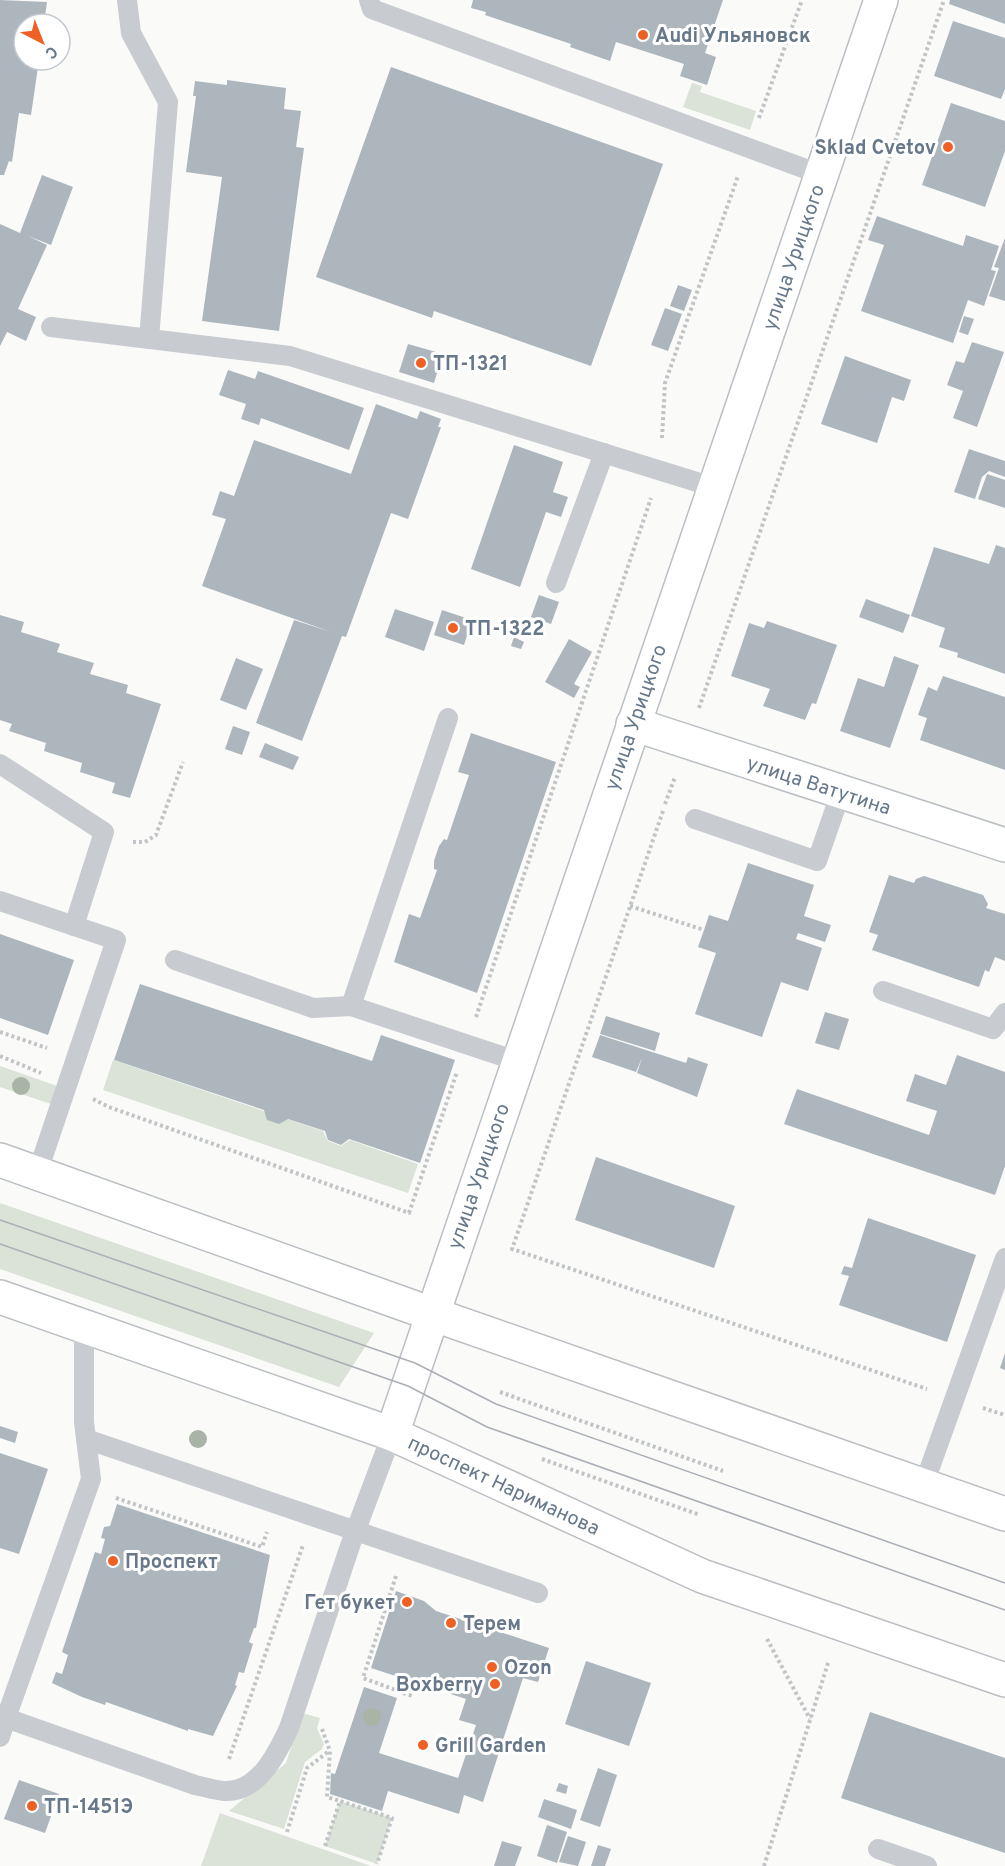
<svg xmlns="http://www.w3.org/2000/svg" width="1005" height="1866" font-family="Overpass,sans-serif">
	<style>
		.green { fill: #dbe2d8 }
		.building { fill: #aeb6bd }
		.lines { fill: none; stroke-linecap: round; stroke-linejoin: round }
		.secondary-casing { stroke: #babfc4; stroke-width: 36 }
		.primary-casing { stroke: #bbbfc3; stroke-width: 36 }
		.path { stroke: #c1c4c6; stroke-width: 4; stroke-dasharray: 3 3; stroke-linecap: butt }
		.lane { stroke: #c8cbcf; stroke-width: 20 }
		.secondary { stroke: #fff; stroke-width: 33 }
		.primary { stroke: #fff; stroke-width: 33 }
		.tram { stroke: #aaafb6; stroke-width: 1.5 }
		.tree { fill: #a9b4a6 }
		.poi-dot { fill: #ee6024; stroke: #fff; stroke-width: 2 }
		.labels { text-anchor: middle; stroke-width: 6; stroke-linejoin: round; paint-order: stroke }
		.poi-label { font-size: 20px; font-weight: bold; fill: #67788a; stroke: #fff; text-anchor: start }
		.street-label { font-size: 20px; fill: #67788a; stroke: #fff }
	</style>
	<rect width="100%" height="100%" fill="#fafaf8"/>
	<g class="green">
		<polygon points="692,83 702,86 700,92 756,111 750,130 683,107"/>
		<polygon points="113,1060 323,1131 328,1141 341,1146 350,1140 418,1164 408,1193 103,1090"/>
		<polygon points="0,1066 57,1086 51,1104 0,1087"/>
		<polygon points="0,1203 374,1333 339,1387 0,1269"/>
		<polygon points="302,1713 320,1718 317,1728 324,1744 322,1749 305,1762 284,1829 229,1811 286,1763"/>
		<polygon points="340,1801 392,1818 377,1864 325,1846"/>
		<polygon points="220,1813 371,1866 201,1866"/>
	</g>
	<g class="building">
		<polygon points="0,0 47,2 44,24 24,24 24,60 39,60 31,115 19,113 12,162 9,161 4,175 0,175"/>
		<polygon points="473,0 723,0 705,53 716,57 707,85 680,76 684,64 616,42 610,61 570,47 571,44 485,15 486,12 471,8"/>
		<polygon points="950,0 1005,0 1005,24 949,4"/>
		<polygon points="953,21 1005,38 1005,89 1001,99 934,76"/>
		<polygon points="391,67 663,164 591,366 434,311 432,318 316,277"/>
		<polygon points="227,80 286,88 284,109 301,111 296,147 304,148 279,331 202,321 222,177 186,172 196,96 193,96 195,81 227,85"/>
		<polygon points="951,103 1005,121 1005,151 985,207 922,185"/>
		<polygon points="42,175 73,187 51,245 28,236 47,245 18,309 36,317 26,341 7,332 0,346 0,224 20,233"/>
		<polygon points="877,216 963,246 966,235 999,246 991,270 996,271 984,306 968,300 953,343 861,311 884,245 868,240"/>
		<polygon points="1005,238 1005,301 989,296 999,268 994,267"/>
		<polygon points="678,285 692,290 684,311 670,306"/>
		<polygon points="665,308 682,314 668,351 651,345"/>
		<polygon points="964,316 974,319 968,335 959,332"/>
		<polygon points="972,342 1004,352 977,427 953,418 963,391 947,385 956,361 964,363"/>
		<polygon points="408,344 443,354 434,383 399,372"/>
		<polygon points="845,356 911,380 904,401 892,397 877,443 821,424"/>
		<polygon points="228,370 255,379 258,371 364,408 349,450 261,418 259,425 241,419 246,404 219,395"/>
		<polygon points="376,404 417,419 420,411 441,419 438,427 441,427 408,519 391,513 346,637 342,636 302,741 256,723 294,620 331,632 202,586 226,519 212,515 220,491 234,496 254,440 351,474"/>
		<polygon points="514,445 563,462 553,492 568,497 561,517 546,512 520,587 471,569"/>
		<polygon points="969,449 1005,461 1005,477 989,471 982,477 975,499 954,492"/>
		<polygon points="987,474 1005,480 1005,508 978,499"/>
		<polygon points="996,545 1005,548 1005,674 957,657 958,653 939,647 945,628 911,616 934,547 989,564"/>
		<polygon points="539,595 559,602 551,624 531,617"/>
		<polygon points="866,599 910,615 903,633 859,617"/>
		<polygon points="395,609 434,622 424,651 385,637"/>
		<polygon points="442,610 472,620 464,645 434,635"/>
		<polygon points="0,615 24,622 21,632 60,644 57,652 94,663 90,674 128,685 126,693 161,704 130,798 112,793 115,783 80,772 82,763 44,751 46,743 9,731 12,724 0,720"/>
		<polygon points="767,621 837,645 816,704 812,703 805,720 763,706 770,689 731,676 749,623 764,628"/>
		<polygon points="514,637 524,642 521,649 511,646"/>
		<polygon points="569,639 592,652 574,684 580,687 574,698 545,682"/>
		<polygon points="894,656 919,665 890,748 840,731 858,678 884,687"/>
		<polygon points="236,658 263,669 246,710 220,700"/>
		<polygon points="943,676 1005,697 1005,770 920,740 927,718 918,715 928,687 937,691"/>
		<polygon points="233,726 250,732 242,755 225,749"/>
		<polygon points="471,733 556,762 477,993 394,962 409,914 420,918 437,870 434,869 434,861 439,846 444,839 447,840 469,775 458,772"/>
		<polygon points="265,743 299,757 293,770 259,757"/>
		<polygon points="748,863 814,885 804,916 831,925 825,942 798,933 796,939 822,948 808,991 781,982 762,1037 695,1014 716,953 698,947 704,930 709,915 728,921"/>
		<polygon points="889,875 914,883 916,879 924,876 983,895 988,904 986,908 1005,914 1005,961 995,957 989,972 985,970 979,987 872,950 878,935 869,932"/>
		<polygon points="0,934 74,960 48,1035 0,1018"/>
		<polygon points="140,984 372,1061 381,1035 455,1060 420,1163 349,1139 341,1145 328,1140 325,1131 288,1119 279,1124 267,1120 264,1110 114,1060"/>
		<polygon points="825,1012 849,1019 839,1050 815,1043"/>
		<polygon points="606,1016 660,1033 655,1051 600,1034"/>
		<polygon points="600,1035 686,1063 688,1057 708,1064 697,1097 637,1073 642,1058 636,1072 592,1057"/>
		<polygon points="957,1055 1005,1072 1005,1166 995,1195 784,1124 797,1089 929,1135 937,1111 906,1101 915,1074 946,1085"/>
		<polygon points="596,1157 735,1206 714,1268 575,1220"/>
		<polygon points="868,1218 976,1255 947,1342 839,1305 849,1276 841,1274 844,1266 852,1268"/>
		<polygon points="1005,1353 1005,1370 1000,1368"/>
		<polygon points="0,1426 18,1432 15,1443 0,1438"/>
		<polygon points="0,1453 48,1469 19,1554 0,1548"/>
		<polygon points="117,1504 270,1555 256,1628 254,1628 249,1642 253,1644 244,1673 239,1672 235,1685 237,1686 213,1736 188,1729 188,1731 106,1702 105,1705 82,1697 52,1683 56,1672 62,1674 68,1655 62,1652 95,1552 101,1554 105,1539 101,1538 104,1527 110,1526"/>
		<polygon points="396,1591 424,1601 436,1611 549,1648 538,1682 523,1678 483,1802 464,1795 459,1814 388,1791 382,1811 330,1794 331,1773 335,1774 364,1687 397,1698 379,1753 458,1778 476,1725 459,1720 466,1699 371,1668"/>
		<polygon points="586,1661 651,1683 629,1746 565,1724"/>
		<polygon points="870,1712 1005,1758 1005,1853 841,1798"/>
		<polygon points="598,1768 617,1775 600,1827 580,1820"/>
		<polygon points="19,1780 59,1794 45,1833 4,1819"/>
		<polygon points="559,1783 568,1786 566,1794 556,1791"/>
		<polygon points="544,1799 577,1810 571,1829 538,1817"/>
		<polygon points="547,1825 567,1832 557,1863 537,1856"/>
		<polygon points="568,1836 586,1842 578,1866 559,1862"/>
		<polygon points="502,1841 522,1847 515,1866 494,1866"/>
		<polygon points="598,1845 611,1849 605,1866 591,1866"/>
	</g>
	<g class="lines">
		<g class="secondary-casing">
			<g id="secondary">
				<polyline points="633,724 1005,845"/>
				<polyline points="0,1160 432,1314"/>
				<polyline points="0,1297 392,1434"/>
			</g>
		</g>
		<g class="primary-casing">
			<g id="primary">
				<polyline points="881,0 392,1434 702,1576 1005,1680"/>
				<polyline points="432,1314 1005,1514"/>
			</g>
		</g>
		<g class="path">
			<polyline points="759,118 802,0"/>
			<polyline points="662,438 665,383 738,176"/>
			<polyline points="699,708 944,0"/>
			<polyline points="665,804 675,777"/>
			<polyline points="663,811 512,1249 927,1389"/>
			<polyline points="133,842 145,842 156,835 183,762"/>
			<polyline points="630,906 704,930"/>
			<polyline points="476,1017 651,498"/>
			<polyline points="0,1032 47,1048"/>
			<polyline points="0,1056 41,1073"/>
			<polyline points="93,1099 109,1107 409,1213 457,1072"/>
			<polyline points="500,1392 723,1471"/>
			<polyline points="983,1408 1005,1415"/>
			<polyline points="542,1459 700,1515"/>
			<polyline points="116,1498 262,1547 267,1532"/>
			<polyline points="396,1576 363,1678 412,1696"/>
			<polyline points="767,1639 810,1719"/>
			<polyline points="322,1729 330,1751 327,1797 340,1801"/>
			<polyline points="229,1759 303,1545"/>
			<polyline points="287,1832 307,1768 329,1751"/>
			<polyline points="325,1846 340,1801 392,1818 377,1864"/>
			<polyline points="764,1866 829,1660"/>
		</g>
		<g class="lane">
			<polyline points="127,0 131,33 168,102 149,339"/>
			<polyline points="369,0 372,9 822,175"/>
			<polyline points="51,327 290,356 713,487"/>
			<polyline points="556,583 604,453"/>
			<polyline points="448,718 351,1006 517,1061"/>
			<polyline points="0,764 104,832 74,926"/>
			<polyline points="695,819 817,861 841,792"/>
			<polyline points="0,901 116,940 37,1174"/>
			<polyline points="175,960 313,1008 351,1006"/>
			<polyline points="883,991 993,1029 1005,1013"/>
			<path d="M84,1326V1422L91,1479L6,1718L195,1785C205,1787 214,1790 224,1791C258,1793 277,1754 289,1728L351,1543L392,1434"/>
			<polyline points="86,1439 538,1593"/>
			<polyline points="924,1484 1005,1258"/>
			<polyline points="0,1737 6,1718"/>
			<polyline points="878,1849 927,1866"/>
		</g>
		<use href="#secondary" class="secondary"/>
		<use href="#primary" class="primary"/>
		<g class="tram">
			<polyline points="0,1220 415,1363 496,1404 1005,1583"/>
			<polyline points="0,1244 408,1386 487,1427 1005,1610"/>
		</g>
	</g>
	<g class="tree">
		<circle cx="21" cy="1086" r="9"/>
		<circle cx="198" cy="1439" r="9"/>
		<circle cx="372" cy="1717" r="9"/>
	</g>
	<g class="poi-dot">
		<circle cx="643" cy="35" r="6"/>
		<circle cx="948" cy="147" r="6"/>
		<circle cx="421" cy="363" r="6"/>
		<circle cx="453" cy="628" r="6"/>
		<circle cx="113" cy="1561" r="6"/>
		<circle cx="407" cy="1602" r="6"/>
		<circle cx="451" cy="1623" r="6"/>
		<circle cx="492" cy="1667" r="6"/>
		<circle cx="495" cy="1684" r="6"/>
		<circle cx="423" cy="1745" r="6"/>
		<circle cx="32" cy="1806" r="6"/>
	</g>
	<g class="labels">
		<g class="poi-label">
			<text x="655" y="42">Audi Ульяновск</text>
			<text x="936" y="154" text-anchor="end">Sklad Cvetov</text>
			<text x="433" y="370">ТП-1321</text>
			<text x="465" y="635">ТП-1322</text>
			<text x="125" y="1568">Проспект</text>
			<text x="395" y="1609" text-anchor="end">Гет букет</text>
			<text x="463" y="1630">Терем</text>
			<text x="504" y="1674">Ozon</text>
			<text x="483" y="1691" text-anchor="end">Boxberry</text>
			<text x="435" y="1752">Grill Garden</text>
			<text x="44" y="1813">ТП-1451Э</text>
		</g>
		<g class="street-label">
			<text transform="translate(793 257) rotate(-71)" y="7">улица Урицкого</text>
			<text transform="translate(635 717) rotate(-71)" y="7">улица Урицкого</text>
			<text transform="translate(819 785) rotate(18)" y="7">улица Ватутина</text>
			<text transform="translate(478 1176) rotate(-71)" y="7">улица Урицкого</text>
			<text transform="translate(504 1485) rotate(25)" y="7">проспект Нариманова</text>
		</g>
	</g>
	<g transform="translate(42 42) rotate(138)"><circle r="28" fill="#ffffff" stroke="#c2c9d0" stroke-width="1.5"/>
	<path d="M0-4.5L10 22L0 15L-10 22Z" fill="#ee6024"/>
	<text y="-9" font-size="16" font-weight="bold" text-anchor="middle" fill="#67788a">С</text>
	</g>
</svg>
